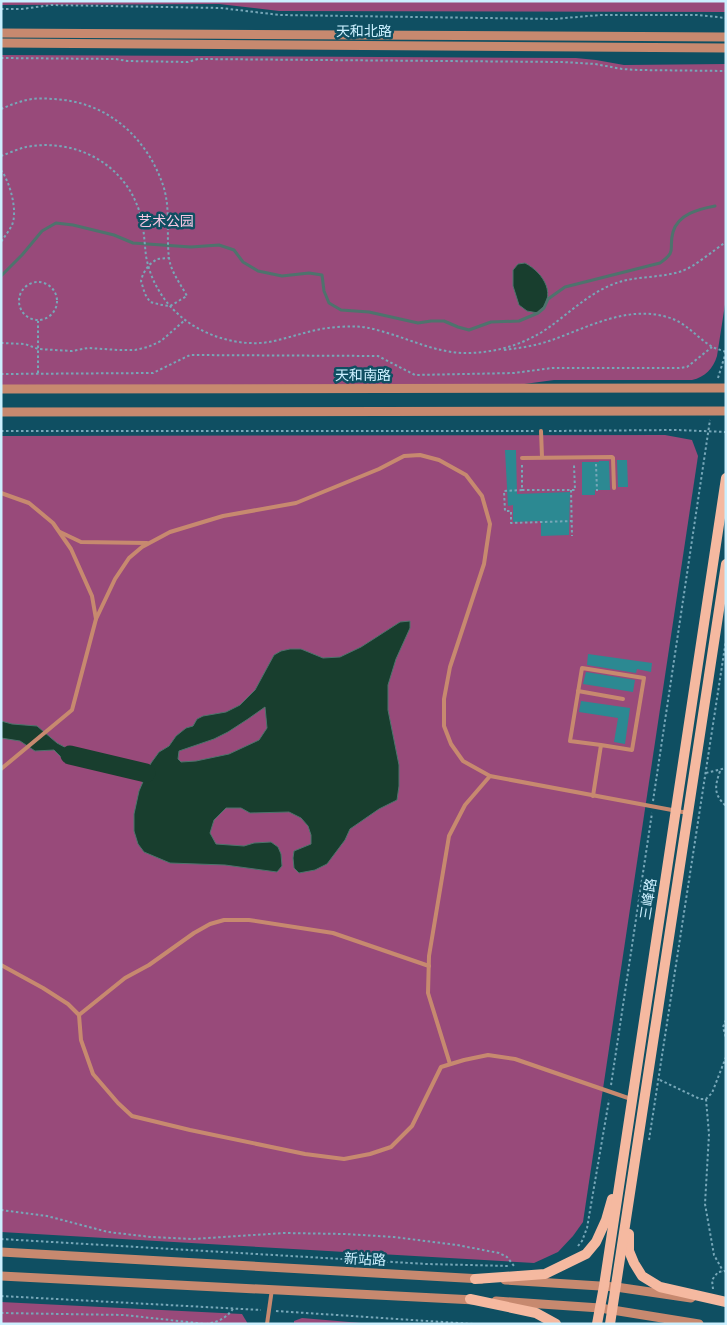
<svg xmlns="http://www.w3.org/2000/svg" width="727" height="1325" font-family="'Roboto Condensed','Noto Sans SC',sans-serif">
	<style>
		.green { fill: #984a7a }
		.water { fill: #183e2e; stroke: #4e736d; fill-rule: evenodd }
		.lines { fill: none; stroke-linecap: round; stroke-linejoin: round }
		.stream { stroke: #4e736d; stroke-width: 3 }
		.river { stroke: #183e2e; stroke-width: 19 }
		.building { fill: #2c8992 }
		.path { stroke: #77a7b8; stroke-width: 2; stroke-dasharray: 2.5 2.5; stroke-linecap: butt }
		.service { stroke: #c7896f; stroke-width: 4 }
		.tertiary { stroke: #c7896f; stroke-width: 9 }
		.secondary { stroke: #f5b9a0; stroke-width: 10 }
		.labels { text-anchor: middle; stroke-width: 5; stroke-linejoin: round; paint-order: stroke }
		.street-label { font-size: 14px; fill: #ccf0ff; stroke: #0f4f62 }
		.park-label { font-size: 14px; fill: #f6c6e1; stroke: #0f4f62 }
	</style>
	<rect width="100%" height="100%" fill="#0f4f62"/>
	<g class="green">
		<polygon points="1,1 726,1 726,12 279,11 219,4 1,5"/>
		<path d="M1,55L576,58L596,60L624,65L726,64V298L717,356C713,369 705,377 692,380H554L517,385L1,386Z"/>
		<polygon points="665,435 692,440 698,456 583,1222 573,1236 558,1252 534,1263 1,1232 1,436"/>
		<polygon points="1,1302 242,1314 248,1324 1,1324"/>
		<polygon points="302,1318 373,1324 294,1324 294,1321"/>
	</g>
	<g class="water">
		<path d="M525,263C544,273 558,296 538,313L527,311L519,305L513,286V270L518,264Z"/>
		<path d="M410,621V628L396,659L388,685V710L399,765V786L397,800L379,809L350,829L345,840L327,864L315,870L299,873L294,868L293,858L294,851L311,844V835L308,826L301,818L289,812L250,813L241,808H226L214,820L210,833L216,844L244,846L254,843L271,842L278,847L281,854L282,866L277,872L225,865L170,863L144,852L138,844L134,831V814L139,791L151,763L159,752L169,746L176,736L186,728L193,726L197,719L203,716L226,712L240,705L255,690L274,655L281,651L290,649H301L323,658L340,657L361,647L400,622ZM265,707L267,728L259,740L229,754L196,761L181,762L178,759L179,751L214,739L228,732L248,719Z"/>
		<polygon points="1,721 12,724 37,726 57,743 70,750 69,759 62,758 54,750 35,751 20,741 1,738"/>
	</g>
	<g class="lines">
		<path class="stream" d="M1,276L22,255L42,231L56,223L73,225L114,235L133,243L191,247L219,245L234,250L243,262L258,271L282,276L309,273L322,275L324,291L329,303L341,310L369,312L418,323L431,321H444L458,327L469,330L491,322L519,321L538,313L544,308L548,299L565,287L660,263C678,250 668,250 673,232C678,214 699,209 715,206"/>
		<polyline class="river" points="70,755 146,773"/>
	</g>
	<g class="building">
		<polygon points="505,450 516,450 517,494 570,492 569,535 541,536 541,521 513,522 513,505 508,506"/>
		<polygon points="617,460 627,460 628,487 618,487"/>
		<polygon points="599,461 609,461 610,490 595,490 595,495 582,495 582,462 599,462"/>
		<polygon points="588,654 652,663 651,672 637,669 636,673 587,665"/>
		<polygon points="586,672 635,680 633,692 583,684"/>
		<polygon points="581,701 630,708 625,744 614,742 618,718 579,712"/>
	</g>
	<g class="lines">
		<g class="path">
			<polyline points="1,9 22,9 51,5 221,8 280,15 554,19 600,15 697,15 726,18"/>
			<polyline points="1,58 116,59 127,61 188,62 198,59 563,62 595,64 622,69 638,70 726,71"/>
			<path d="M1,109C8,106 15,103 23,101C32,98 43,98 53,99C106,101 146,136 163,185C171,209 166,234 169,258C171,272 180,283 187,296L170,306L162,305L150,302L145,294L141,281L143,274L149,265L157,259L169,258"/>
			<path d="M1,156C9,153 18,149 26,147C72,138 120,161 137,205C144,221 144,239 146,256C151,285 169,311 194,326C217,340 248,347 274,341C296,336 316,328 338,327C352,326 364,326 377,330C409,338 436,354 470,353C498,352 525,344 548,328C568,314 586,296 609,286C631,275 659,279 682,271C694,267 714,250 726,242"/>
			<path d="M1,170C10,182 18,211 12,225C9,231 5,236 1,242"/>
			<circle cx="38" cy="301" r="19"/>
			<polyline points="1,343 25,344 38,349 72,351 88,348 119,350 135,350 148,347 161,341 185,320"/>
			<path d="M504,350C519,348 535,346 549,341C587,328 626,305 667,317C686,322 696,337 711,346C716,349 721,350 726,352"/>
			<polyline points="38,373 38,321"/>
			<polyline points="1,374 153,373 190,355 378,356 415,375 514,373 552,368 679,368 687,367 712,347"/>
			<polyline points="718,378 726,352"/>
			<polyline points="1,431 534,431"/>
			<polyline points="549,431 676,430 726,432"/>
			<polyline points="596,464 597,491"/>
			<polyline points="522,465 522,490 575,490 574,465"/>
			<polyline points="522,490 504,491 505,511 511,511 511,523 572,521"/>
			<polyline points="571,490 572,536"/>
			<path d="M720,771C715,786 713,794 726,806"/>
			<polyline points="706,773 726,768"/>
			<polyline points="653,801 710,420"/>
			<polyline points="726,1020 723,1027 726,1038"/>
			<polyline points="660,1080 700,1099 706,1099 712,1093 726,1057"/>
			<polyline points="611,1085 652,813"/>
			<polyline points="706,1099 709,1134 705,1204 714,1255 723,1271"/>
			<polyline points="649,1140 726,640"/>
			<polyline points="1,1210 47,1216 108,1232 151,1237 193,1239 284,1233 345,1234 394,1237 457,1245 499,1253 507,1257 514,1266"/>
			<polyline points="1,1239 427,1264 509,1266"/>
			<polyline points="578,1246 582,1241 587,1228 609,1100"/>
			<polyline points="713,1289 712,1280 718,1272 726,1271"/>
			<polyline points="1,1296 261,1310"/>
			<polyline points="276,1311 473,1324"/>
			<path d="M1,1313L124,1315L206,1324C218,1322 225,1319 233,1309"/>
		</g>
		<g class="service">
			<polyline points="541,431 542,457"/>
			<polyline points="522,458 612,457 613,458 614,488"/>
			<polyline points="1,493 29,503 53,523 71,549 92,596 96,619 72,710 1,769"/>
			<polyline points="60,532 81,542 147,543"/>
			<polyline points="96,619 115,579 129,558 142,547 170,532 223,516 296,503 379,469 404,456 420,455 439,460 466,475 482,496 490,524 484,564 450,667 444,699 444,726 451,744 463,761 490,776 688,813"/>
			<polyline points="578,691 623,699"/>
			<polyline points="593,796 601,745 632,750 644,678 582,668 570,741 601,745"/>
			<polyline points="1,965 43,988 68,1004 79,1015 81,1040 93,1074 118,1103 132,1116 190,1130 305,1154 344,1159 370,1154 391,1147 412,1126 441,1067 464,1060 488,1055 515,1059 631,1099"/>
			<polyline points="79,1015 125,978 149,965 194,933 210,924 224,920 249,920 333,933 429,966"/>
			<polyline points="450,1064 428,993 429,956 449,836 465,805 490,776"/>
			<polyline points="267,1324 272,1289"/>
		</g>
		<g class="tertiary">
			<polyline points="1,33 726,37"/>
			<polyline points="1,43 726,48"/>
			<polyline points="1,389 726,388"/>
			<polyline points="1,412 726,411"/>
			<polyline points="1,1252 482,1279"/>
			<polyline points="1,1276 475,1300"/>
			<polyline points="505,1280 616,1287 691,1298"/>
			<polyline points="496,1301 600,1308 699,1324"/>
		</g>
		<g class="secondary">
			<polyline points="629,1234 629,1251 634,1263 642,1276 660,1287 726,1302"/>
			<polyline points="475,1279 545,1274 586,1254 596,1242 606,1220 612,1199"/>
			<polyline points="470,1299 536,1313 556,1324"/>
			<polyline points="597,1324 604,1286 726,478"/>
			<polyline points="610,1324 726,564"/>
		</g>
	</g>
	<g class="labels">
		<g class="street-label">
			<text x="364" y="36">天和北路</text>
			<text x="363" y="380">天和南路</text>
			<text transform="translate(648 899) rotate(-81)" y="5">三峰路</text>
			<text transform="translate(365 1259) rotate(3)" y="5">新站路</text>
		</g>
		<g class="park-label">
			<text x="166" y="226">艺术公园</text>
		</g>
	</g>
	<rect width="727" height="1325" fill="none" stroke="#ccf0ff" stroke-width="5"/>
</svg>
